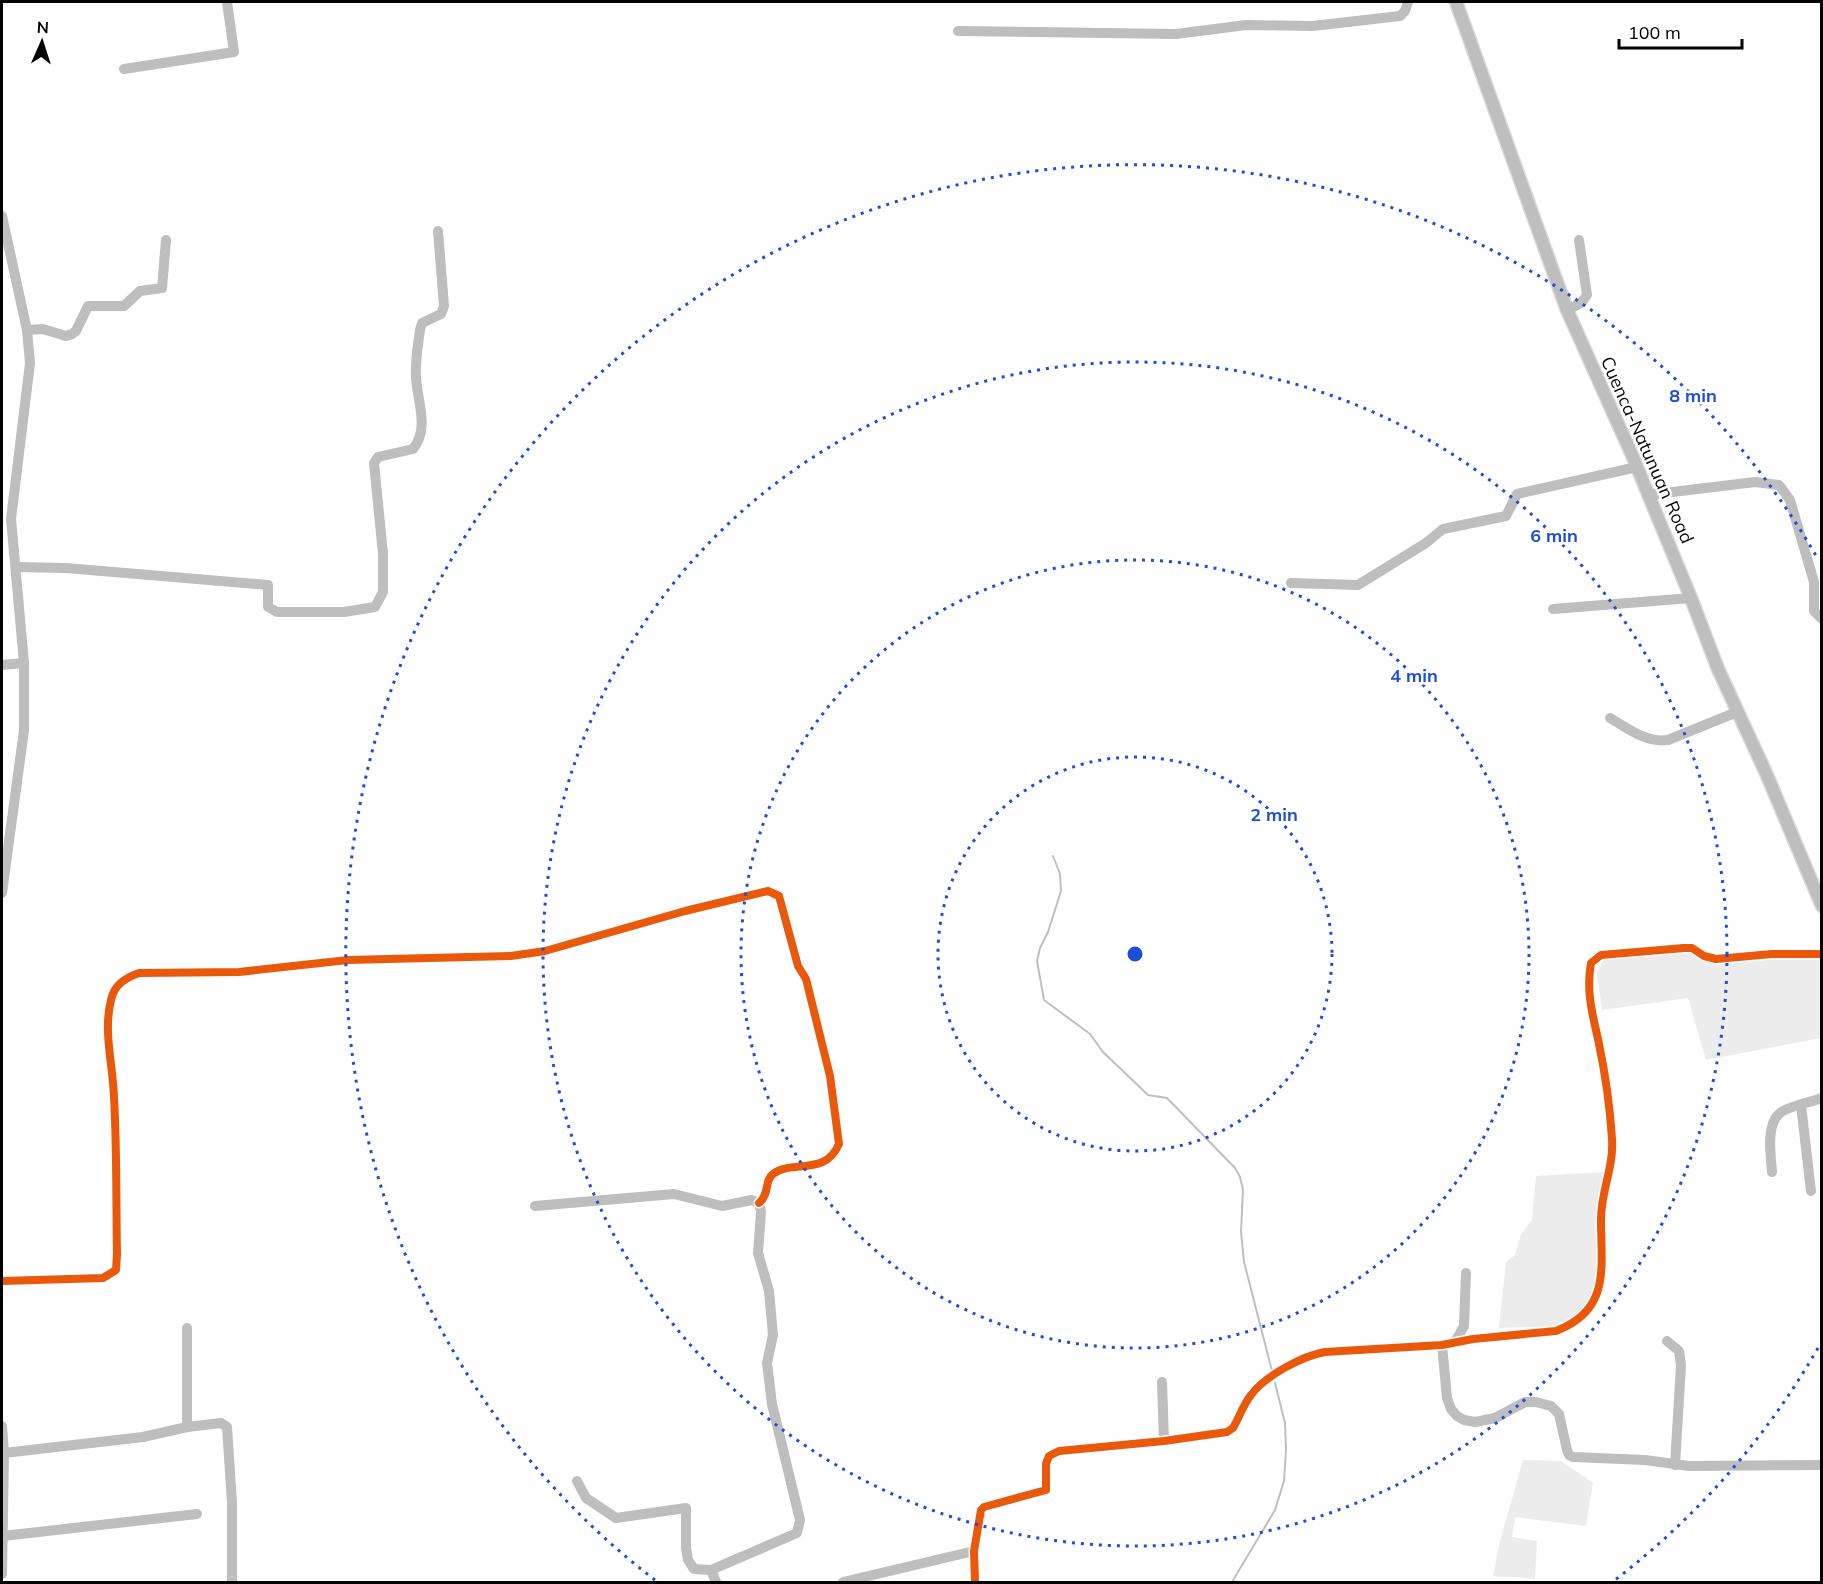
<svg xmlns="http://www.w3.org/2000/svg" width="1823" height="1584" font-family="Mulish,sans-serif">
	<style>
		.green { fill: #ececec }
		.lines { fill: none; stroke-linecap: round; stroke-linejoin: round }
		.stream { stroke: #bfbfbf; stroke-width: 2 }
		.major-casing { stroke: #dbdbdb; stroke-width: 15 }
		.minor { stroke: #bebebe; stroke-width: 10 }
		.major { stroke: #bebebe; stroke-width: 12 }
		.cycleway-casing { stroke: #fff; stroke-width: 11 }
		.cycleway { stroke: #e8590c; stroke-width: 8 }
		.ring { fill: none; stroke: #1d4ed8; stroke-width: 3; stroke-dasharray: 3 6 }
		.labels { text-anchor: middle; stroke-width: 5; stroke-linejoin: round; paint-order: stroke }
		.street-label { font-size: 18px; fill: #000; stroke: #fff }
		.centre { fill: #1d4ed8; stroke: #fff; stroke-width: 3 }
		.ring-label { font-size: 18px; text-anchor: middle; font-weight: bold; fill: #1d4ed8; stroke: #fff; stroke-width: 5; stroke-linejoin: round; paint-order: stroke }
	</style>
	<rect width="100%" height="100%" fill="#fff"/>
	<g class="green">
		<polygon points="1693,949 1705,959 1821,953 1821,1038 1706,1060 1688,998 1602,1010 1597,973 1604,959"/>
		<polygon points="1604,1172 1602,1269 1590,1301 1577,1315 1560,1326 1499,1328 1506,1262 1515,1255 1521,1234 1532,1220 1536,1176"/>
		<polygon points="1523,1460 1561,1461 1593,1483 1586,1526 1515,1517 1512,1537 1537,1541 1535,1579 1493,1576 1500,1541"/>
	</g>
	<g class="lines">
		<g class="stream">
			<polyline points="1053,856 1060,874 1061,891 1048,932 1040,948 1037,961 1044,1000 1090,1034 1103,1052 1148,1095 1167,1098 1235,1168 1240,1177 1243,1190 1241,1232 1244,1262 1272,1371"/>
			<polyline points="1232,1582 1275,1510 1284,1481 1286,1450 1285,1423 1275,1383"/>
		</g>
		<g class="major-casing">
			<polyline id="major" points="1456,2 1567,310 1632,455 1691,598 1718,669 1766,773 1822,906"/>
		</g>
		<g class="minor">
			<polyline points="958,31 1176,34 1246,25 1313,26 1400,16 1405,11 1408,2"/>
			<polyline points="124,69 234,52 227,2"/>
			<polyline points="2,216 27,330 30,363 11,519 24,663 24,730 2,893"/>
			<polyline points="1567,310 1581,303 1587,295 1579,240"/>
			<polyline points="27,330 43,329 66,336 72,334 76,331 88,306 124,306 140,291 162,288 166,240"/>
			<polyline points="1648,495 1755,482 1779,485 1790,500 1814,582 1814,611 1822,619"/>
			<path d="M16,567L66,568L268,585V607L277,612H344L375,607L383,592V554L374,463L378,457L413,449C430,428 417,401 416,377C415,361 418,345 420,330L422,323L441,314L444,306L438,231"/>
			<polyline points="1291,583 1358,585 1426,543 1443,529 1506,516 1517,494 1637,467"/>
			<polyline points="1553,609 1691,598"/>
			<polyline points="2,665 24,663"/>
			<path d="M1610,718C1629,729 1646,743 1668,740L1737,712"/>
			<polyline points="1801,1105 1811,1191"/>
			<path d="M1772,1172C1771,1155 1764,1119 1785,1110C1796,1105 1810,1102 1822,1098"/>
			<polyline points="535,1206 674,1194 722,1206 752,1200 759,1203"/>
			<path d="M2,1281L103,1278L116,1270L117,1254C116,1202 117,1149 114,1097C113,1065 103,1032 111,1000C114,985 125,978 139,973L239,972L348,960L511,956L545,951L685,911L768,891L779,896L798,966L806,979L830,1076L839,1144C825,1177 792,1159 773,1174C764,1181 770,1194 759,1203"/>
			<polyline points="187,1328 187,1427 221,1423 227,1427 232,1503 232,1582"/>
			<polyline points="1667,1341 1679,1351 1681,1365 1675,1465"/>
			<polyline points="1455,1342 1464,1326 1466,1273"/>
			<polyline points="1442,1345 1447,1398 1451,1409 1457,1416 1464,1420 1475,1422 1495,1418 1525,1402 1536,1402 1551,1406 1559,1414 1567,1450 1569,1455 1573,1457 1645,1460 1689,1466 1822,1465"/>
			<polyline points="1162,1382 1164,1441"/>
			<polyline points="2,1426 4,1453 2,1574"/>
			<polyline points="4,1453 143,1437 187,1427"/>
			<polyline points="577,1481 586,1498 616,1518 686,1508 686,1548 688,1560 694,1569 711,1570"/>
			<polyline points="3,1536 197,1514"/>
			<polyline points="716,1582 711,1570 797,1533 800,1520 772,1404 767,1363 773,1335 769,1291 758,1253 761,1212 759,1203"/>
			<polyline points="843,1582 974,1551"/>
			<path d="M975,1582L974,1551L981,1510L984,1507L1046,1490V1464L1049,1456L1059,1451L1164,1441L1227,1432L1233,1428C1239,1418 1243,1405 1251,1395C1265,1376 1302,1356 1325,1352L1442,1345L1473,1339L1556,1331C1611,1310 1601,1268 1601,1219C1601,1191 1614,1167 1612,1139C1610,1106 1605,1072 1598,1039C1592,1013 1586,990 1591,963L1601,955L1684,948H1692L1704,956L1716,959L1772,954H1822"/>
		</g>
		<use href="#major" class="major"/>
		<g class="cycleway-casing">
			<g id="cycleway">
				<path d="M2,1281L103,1278L116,1270L117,1254C116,1202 117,1149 114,1097C113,1065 103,1032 111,1000C114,985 125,978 139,973L239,972L348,960L511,956L545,951L685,911L768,891L779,896L798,966L806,979L830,1076L839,1144C825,1177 792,1159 773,1174C764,1181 770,1194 759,1203"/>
				<path d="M975,1582L974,1551L981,1510L984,1507L1046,1490V1464L1049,1456L1059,1451L1164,1441L1227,1432L1233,1428C1239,1418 1243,1405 1251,1395C1265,1376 1302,1356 1325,1352L1442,1345L1473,1339L1556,1331C1611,1310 1601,1268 1601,1219C1601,1191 1614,1167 1612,1139C1610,1106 1605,1072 1598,1039C1592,1013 1586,990 1591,963L1601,955L1684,948H1692L1704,956L1716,959L1772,954H1822"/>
			</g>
		</g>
		<use href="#cycleway" class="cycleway"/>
	</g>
	<g class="ring">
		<circle cx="1135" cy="954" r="197"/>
		<circle cx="1135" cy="954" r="394"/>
		<circle cx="1135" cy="954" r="592"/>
		<path d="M1818 1348A789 789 0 0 1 1615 1580M655 1580A789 789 0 1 1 1818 559"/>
	</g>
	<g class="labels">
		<g class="street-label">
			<text transform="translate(1647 450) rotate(66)" y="6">Cuenca-Natunuan Road</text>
		</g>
	</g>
	<circle cx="1135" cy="954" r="9" class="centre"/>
	<g class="ring-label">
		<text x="1693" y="402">8 min</text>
		<text x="1554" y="542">6 min</text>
		<text x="1414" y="682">4 min</text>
		<text x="1274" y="821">2 min</text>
	</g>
	<rect width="1823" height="1584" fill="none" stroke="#000000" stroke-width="6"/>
	<g transform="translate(42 42) rotate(3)" stroke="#ffffff" stroke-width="4.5" paint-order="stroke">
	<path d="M0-4.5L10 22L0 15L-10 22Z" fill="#000000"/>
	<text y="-9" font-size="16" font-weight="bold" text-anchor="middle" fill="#000000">N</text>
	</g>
	<path d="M1619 39v9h123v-9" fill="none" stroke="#000000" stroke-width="3"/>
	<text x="1628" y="39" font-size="18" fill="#000000" stroke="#ffffff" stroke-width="4.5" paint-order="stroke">100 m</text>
</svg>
